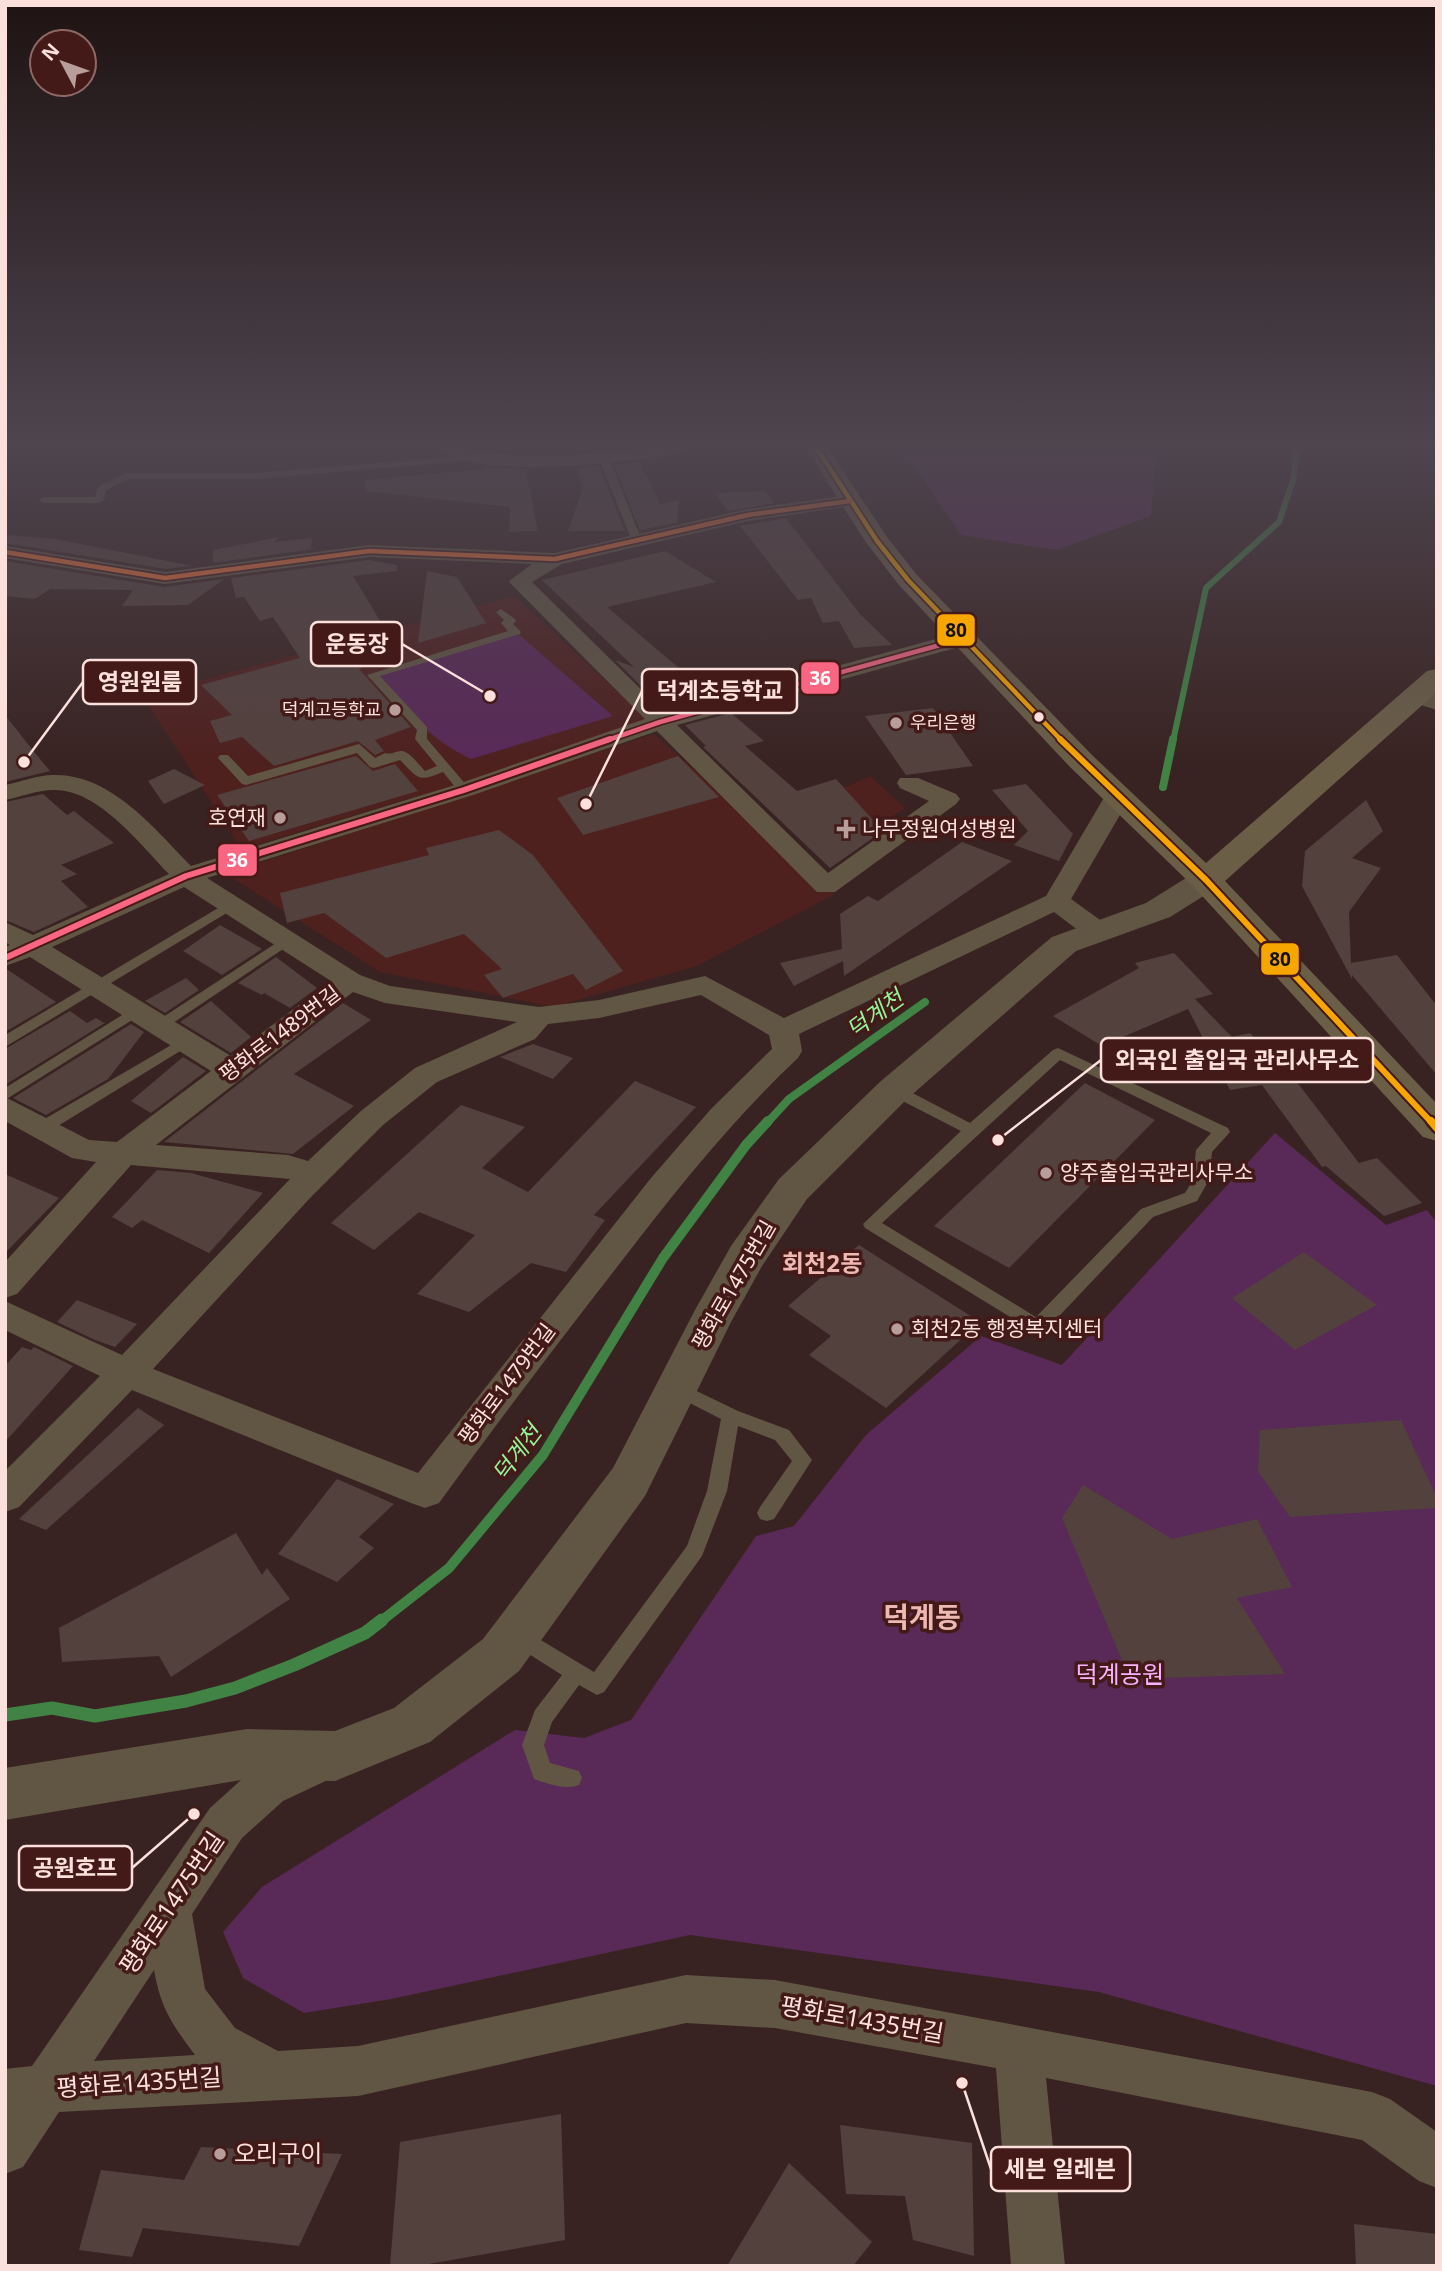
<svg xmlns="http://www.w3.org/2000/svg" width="1442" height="2271" font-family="'Noto Sans','Noto Sans KR',sans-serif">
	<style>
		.built { fill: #4e201e }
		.green { fill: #592958 }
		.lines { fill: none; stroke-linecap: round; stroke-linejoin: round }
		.stream-far3 { stroke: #408345; stroke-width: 6 }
		.stream-far2 { stroke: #408345; stroke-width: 8 }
		.stream-far1 { stroke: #408345; stroke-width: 10 }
		.stream { stroke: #408345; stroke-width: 13 }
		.building { fill: #53413d }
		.service { fill: #615644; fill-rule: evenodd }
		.minor { fill: #615644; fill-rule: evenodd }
		.tertiary { fill: #615644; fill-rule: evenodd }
		.secondary { fill: #6b5e47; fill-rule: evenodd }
		.bus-1-far2-casing { stroke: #431a18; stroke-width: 8 }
		.bus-1-far1-casing { stroke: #431a18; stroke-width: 10 }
		.bus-1-casing { stroke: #431a18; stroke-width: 13 }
		.bus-2-casing { stroke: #431a18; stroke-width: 8 }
		.bus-3-far1-casing { stroke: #431a18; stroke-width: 8 }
		.bus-3-casing { stroke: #431a18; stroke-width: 10 }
		.bus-1-far2 { stroke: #f7a600; stroke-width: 4.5 }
		.bus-1-far1 { stroke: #f7a600; stroke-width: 6 }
		.bus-1 { stroke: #f7a600; stroke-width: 8 }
		.bus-2 { stroke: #f57335; stroke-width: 4.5 }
		.bus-3-far1 { stroke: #fa6682; stroke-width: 4.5 }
		.bus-3 { stroke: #fa6682; stroke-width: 6 }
		.poi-dot { fill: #b89e9b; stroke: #431a18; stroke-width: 2.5 }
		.bus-dot { fill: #fce0dc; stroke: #431a18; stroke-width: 2.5 }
		.labels { text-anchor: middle; stroke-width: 7; stroke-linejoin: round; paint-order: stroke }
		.far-poi-label { font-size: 18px; fill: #fce0dc; stroke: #431a18; text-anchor: end }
		.poi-label { font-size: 21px; fill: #fce0dc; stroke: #431a18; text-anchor: start }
		.street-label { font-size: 21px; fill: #fce0dc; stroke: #431a18 }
		.water-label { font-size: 23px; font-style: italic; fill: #92f699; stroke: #431a18 }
		.quarter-label { font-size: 24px; font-weight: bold; fill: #efb9b3; stroke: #431a18 }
		.near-park-label { font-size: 24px; fill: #fab2fd; stroke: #431a18 }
		.near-street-label { font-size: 24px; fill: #fce0dc; stroke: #431a18 }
		.near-poi-label { font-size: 24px; fill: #fce0dc; stroke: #431a18; text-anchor: start }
		.near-quarter-label { font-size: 28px; font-weight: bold; fill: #efb9b3; stroke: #431a18 }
		.leader { fill: none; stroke: #fce0dc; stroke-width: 2.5 }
		.callout-dot { fill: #fce0dc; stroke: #431a18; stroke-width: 2.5 }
		.callout { fill: #431a18; stroke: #fce0dc; stroke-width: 2.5 }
		.callout-label { font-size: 23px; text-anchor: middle; font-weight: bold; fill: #fce0dc }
		.line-badge { stroke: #431a18; stroke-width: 2.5 }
		.badge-label { font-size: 19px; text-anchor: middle; font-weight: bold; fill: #fff }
		.pale-badge-label { font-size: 19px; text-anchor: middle; font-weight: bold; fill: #111 }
	</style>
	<rect width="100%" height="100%" fill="#392322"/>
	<g class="built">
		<polygon points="514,596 653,725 242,849 142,696"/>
		<polygon points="654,734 835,894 697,966 553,1007 380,972 226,874"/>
		<polygon points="870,776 905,808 842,848 798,809"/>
	</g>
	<g class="green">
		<polygon points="901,447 1156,447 1151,516 1056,550 961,535"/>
		<path d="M516,632L613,716L471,759C430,740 403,708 373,675Z"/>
		<polygon points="1275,1133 1386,1225 1427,1210 1437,1223 1437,2086 1099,1992 690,1935 391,1999 304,2013 243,1978 223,1932 262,1887 515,1730 584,1738 631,1720 756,1536 794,1526 866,1435 981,1336 1062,1365"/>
	</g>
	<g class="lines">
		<polyline class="stream-far3" points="1173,741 1206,588 1279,522 1293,480 1297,447"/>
		<g class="stream-far2">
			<polyline points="1163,787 1173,739"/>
			<polyline points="767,1123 789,1099 925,1002"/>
		</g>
		<polyline class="stream-far1" points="380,1622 449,1568 543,1455 663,1258 746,1145 768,1121"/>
		<polyline class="stream" points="5,1715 52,1708 95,1716 186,1701 235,1688 294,1665 365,1633 382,1620"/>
	</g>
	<g class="building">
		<polygon points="640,462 660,504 679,500 677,523 640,530 614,465"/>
		<polygon points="599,466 625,531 568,531 583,488 577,468"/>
		<polygon points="484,467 526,469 538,531 509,532 510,507 365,491 365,480 484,469"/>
		<polygon points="765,491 774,503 728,511 714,493"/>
		<polygon points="786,518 860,614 892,645 854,648 839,621 823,623 811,598 798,600 740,526"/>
		<polygon points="5,535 55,539 193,566 165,569 5,543"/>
		<polygon points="280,537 274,542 312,538 311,549 315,549 213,563 213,550"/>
		<polygon points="665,551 716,582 607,607 713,697 665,710 615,660 634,667 542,580"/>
		<polygon points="369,560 397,565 397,571 353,576 397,649 359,669 411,727 375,740 384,751 375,755 358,741 274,766 242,737 220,743 210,721 232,715 201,685 300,658 273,617 260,621 244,597 236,598 231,578"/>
		<polygon points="5,561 165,587 224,579 188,605 122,606 133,590 50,589 35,599 5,596"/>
		<polygon points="427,571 457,577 486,623 418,643"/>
		<polygon points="933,708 973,766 906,775 865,716"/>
		<polygon points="731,713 764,741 745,746 797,791 836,779 883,831 830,868 703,747 706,746 685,725"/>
		<polygon points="5,715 35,753 50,771 5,782"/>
		<polygon points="356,756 373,771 395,764 418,791 249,841 217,795"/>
		<polygon points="678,756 719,797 583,835 557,798"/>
		<polygon points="174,769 205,785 164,804 148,781"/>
		<polygon points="1026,784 1073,834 1059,861 1014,845 1028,831 992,790"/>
		<polygon points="43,794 67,815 74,811 114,843 61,865 77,874 61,881 88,907 34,932 5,920 5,802"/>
		<polygon points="1366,800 1383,831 1352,858 1381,868 1349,912 1351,963 1397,955 1437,1006 1437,1075 1352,975 1352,979 1302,886 1305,851"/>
		<polygon points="499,830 533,855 623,971 586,990 573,974 503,998 484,975 502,969 464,934 386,958 324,913 287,923 280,893 429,855 426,848"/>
		<polygon points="962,842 1012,861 844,976 843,961 794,986 780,963 842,949 840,914 868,896 878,901"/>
		<polygon points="220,925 262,949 222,975 183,951"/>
		<polygon points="1174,953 1213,994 1195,999 1232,1037 1250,1033 1300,1086 1359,1163 1377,1158 1422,1203 1384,1216 1326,1166 1322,1167 1262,1085 1230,1090 1188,1009 1102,1046 1053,1016 1139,968 1135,963"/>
		<polygon points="276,957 317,988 290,1008 264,993 262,995 238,983"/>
		<polygon points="5,968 56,1002 5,1032"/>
		<polygon points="186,978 199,990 165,1013 145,1001"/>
		<polygon points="211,1001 251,1037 231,1053 180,1022"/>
		<polygon points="343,1003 371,1020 294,1074 354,1106 293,1154 164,1142"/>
		<polygon points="70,1011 87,1023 96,1018 104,1023 108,1021 5,1085 5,1049"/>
		<polygon points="131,1024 144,1032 108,1079 46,1115 13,1098"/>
		<polygon points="533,1044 573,1058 553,1079 500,1057"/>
		<polygon points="183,1057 206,1071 151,1113 131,1101"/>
		<polygon points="635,1081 696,1107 594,1215 605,1220 566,1272 531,1263 469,1312 417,1294 475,1235 419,1212 374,1250 331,1223 461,1105 525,1127 482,1168 528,1192"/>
		<polygon points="1085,1083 1155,1120 1009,1268 934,1226"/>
		<polygon points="157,1170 191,1173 263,1193 209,1253 142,1220 132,1228 112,1217"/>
		<polygon points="5,1174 59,1198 5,1253"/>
		<polygon points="859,1245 980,1322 886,1408 809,1355 831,1336 788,1306"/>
		<polygon points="1304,1252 1377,1305 1295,1350 1232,1298"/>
		<polygon points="77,1300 137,1324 115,1347 95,1340 57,1322"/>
		<polygon points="22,1347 31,1350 34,1347 73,1366 5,1442 5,1366"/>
		<polygon points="138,1408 164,1425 46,1530 19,1519"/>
		<polygon points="1401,1420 1437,1498 1437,1508 1290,1517 1258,1471 1260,1430"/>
		<polygon points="337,1479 394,1504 359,1537 374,1548 337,1582 278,1554"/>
		<polygon points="1083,1485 1172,1539 1257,1519 1292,1587 1237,1598 1285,1674 1130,1679 1062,1518"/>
		<polygon points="236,1533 262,1575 267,1568 290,1599 171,1677 159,1656 62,1662 59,1628"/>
		<polygon points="561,2114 565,2240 417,2266 390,2266 400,2142"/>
		<polygon points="840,2125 972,2143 974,2256 913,2240 905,2196 846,2194"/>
		<polygon points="201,2147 342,2154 299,2246 143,2228 132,2257 79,2250 101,2170 184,2180"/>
		<polygon points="789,2163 872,2242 853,2266 727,2266"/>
		<polygon points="1354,2224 1437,2234 1437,2266 1356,2266"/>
	</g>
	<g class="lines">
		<g class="service">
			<polygon points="472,455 477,458 475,460 256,479 129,479 106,490 104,500 99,503 44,503 39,500 44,497 95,497 98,487 127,473 256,473"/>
			<polygon points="604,455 609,458 642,541 641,543 632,541 599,458"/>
			<path d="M501,609L515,619L516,621L513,624L521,632L520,634L380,676L427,727V739L468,787V793H460L443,772C417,783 418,778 400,760L374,768L370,767L357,753L246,785L242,784L218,758L220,755H228L248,776L359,744L375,758L385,753C392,755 395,751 402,751C410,752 419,765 425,771L437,766L415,739L417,730L367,675L508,631L501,623L504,620L496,612Z"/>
			<polygon points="230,901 235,902 237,905 235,908 5,1047 5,1035"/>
			<polygon points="287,936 294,940 292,943 164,1029 154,1029 152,1026 154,1023"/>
			<polygon points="135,1007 140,1009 142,1012 140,1015 5,1100 5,1088"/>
			<polygon points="185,1037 190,1039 192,1042 190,1045 48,1132 36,1132 34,1128 36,1124"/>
			<path d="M1058,1048L1228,1128L1230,1132L1212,1152L1209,1180L1197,1201L1153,1217L1044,1332L1038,1334L865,1228L863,1224L961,1131L889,1094L886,1090L889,1086H899L970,1123L1053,1050ZM1060,1060L1211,1133L1196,1150L1193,1180L1185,1193L1141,1209L1036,1317L882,1223Z"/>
			<path d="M678,1382L738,1411L789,1430L812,1460L774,1519L767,1521L760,1519L757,1513L760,1507L792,1461L775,1440L738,1426L727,1491L702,1556L604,1692L597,1695L579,1685L552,1722L544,1745L550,1763L579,1771L582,1778L579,1785C566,1790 547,1784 534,1779L522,1745L535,1710L562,1675L510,1642L507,1636L510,1630L517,1627L524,1630L594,1672L687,1546L707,1491L721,1419L672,1394L669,1389L672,1384Z"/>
		</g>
		<g class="minor">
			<path d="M437,447C469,447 500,456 533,456C585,457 636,447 688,447C680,456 659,456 647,458C606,464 466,479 437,447Z"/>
			<path d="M850,495L860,501L857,505L748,521L562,564L532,582L665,713L954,634H970L973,639L970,644L677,725L828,873L929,801L900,788L897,783L900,778H918L956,794L960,799L956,804L835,892H817L657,731L473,795L207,878L360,975L390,986L539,1007L599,1000L705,976L784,1018L1046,896L1105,796L1109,791H1127L1131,796L1071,899L1107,925L1111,931L1107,937H1087L1054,912L799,1034L802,1051L798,1058C733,1119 678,1188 624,1258C561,1339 499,1420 439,1503L425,1508L411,1503L132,1390L19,1507L5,1512V1471L100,1376L5,1330V1301L122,1355L290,1179L131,1165L17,1294L5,1298V1262L96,1162L72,1158L5,1121V1097L89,1140L117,1142L211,1071L30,957L5,966V947L10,945L5,942V922L33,935L169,874C141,845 97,788 53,790C38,790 20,797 5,800V785C20,782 38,775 53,775C110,773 155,829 191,866L455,785L645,719L512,585L509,581L532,564L369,557L165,584L5,558V546L165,572L369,545L555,553L748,509ZM184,887L331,981L231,1056L52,947ZM353,992L385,1003L517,1022L415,1068L361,1111L308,1161L288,1155L156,1145ZM701,995L769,1035L772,1049L711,1109L651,1178L418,1473L153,1369L310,1198L383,1125L437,1082L535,1039L548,1024L599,1018Z"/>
			<polygon points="1413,688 1437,695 1437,710 1405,700 1401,695 1405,690"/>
			<path d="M319,1743L334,1749L341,1763L334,1777L283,1801L242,1838L192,1914L205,1989L235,2028L278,2051L358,2046L686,1975L775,1980L1372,2092L1390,2099L1437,2132V2188L1419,2181L1362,2140L1046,2078L1065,2266H1011L996,2068L775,2028L686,2023L358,2096L59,2112L23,2167L5,2174V2069L32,2066L210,1808L251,1771ZM154,1970C161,2009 172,2024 195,2055L94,2061Z"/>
		</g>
		<polygon class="tertiary" points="1206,870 1218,873 1222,880 1218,887 1170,917 1076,951 907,1099 807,1199 762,1266 731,1322 645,1496 519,1671 430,1742 335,1781 247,1779 5,1820 5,1768 247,1729 335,1731 394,1708 483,1639 613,1468 695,1310 731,1246 779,1179 881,1081 1052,937 1146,903 1194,873"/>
		<polygon class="secondary" points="805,447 827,447 887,537 917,575 1092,755 1206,863 1427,671 1437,669 1437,692 1225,881 1437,1104 1437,1141 1423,1137 1194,887 1070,767 899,585 865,541"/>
		<g class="bus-1-far2-casing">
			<polyline id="bus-1-far2" points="816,447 877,541 908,580 1062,741"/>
		</g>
		<g class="bus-1-far1-casing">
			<polyline id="bus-1-far1" points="1060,739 1206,880 1432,1123"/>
		</g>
		<g class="bus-1-casing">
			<polyline id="bus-1" points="1431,1121 1437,1128"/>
		</g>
		<g class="bus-2-casing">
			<polyline id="bus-2" points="5,552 165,578 369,551 555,559 748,515 850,501"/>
		</g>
		<g class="bus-3-far1-casing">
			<polyline id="bus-3-far1" points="605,741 660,722 962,639"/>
		</g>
		<g class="bus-3-casing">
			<polyline id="bus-3" points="5,958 186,876 464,790 610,739"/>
		</g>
		<use href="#bus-1-far2" class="bus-1-far2"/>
		<use href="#bus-1-far1" class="bus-1-far1"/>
		<use href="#bus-1" class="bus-1"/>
		<use href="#bus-2" class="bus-2"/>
		<use href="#bus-3-far1" class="bus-3-far1"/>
		<use href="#bus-3" class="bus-3"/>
	</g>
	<linearGradient id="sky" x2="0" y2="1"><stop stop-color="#1f1313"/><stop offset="0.58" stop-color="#4e454f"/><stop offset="1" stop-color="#4e454f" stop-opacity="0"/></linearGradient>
	<rect width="1442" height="765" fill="url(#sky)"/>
	<g class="poi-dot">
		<circle cx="395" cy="710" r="7"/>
		<circle cx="896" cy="723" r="7"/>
		<circle cx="280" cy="818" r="7"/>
		<path d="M842.5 818.5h7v7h7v7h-7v7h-7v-7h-7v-7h7z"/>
		<circle cx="1046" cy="1173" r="7"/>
		<circle cx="897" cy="1329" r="7"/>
		<circle cx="220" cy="2154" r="7"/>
	</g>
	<circle class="bus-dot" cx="1039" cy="717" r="6"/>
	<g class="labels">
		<g class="far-poi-label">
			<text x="381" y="716">덕계고등학교</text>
			<text x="910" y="729" text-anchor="start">우리은행</text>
		</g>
		<g class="poi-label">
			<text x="266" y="825" text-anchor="end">호연재</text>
			<text x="862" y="836">나무정원여성병원</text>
			<text x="1060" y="1180">양주출입국관리사무소</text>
			<text x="911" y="1336">회천2동 행정복지센터</text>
		</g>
		<g class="street-label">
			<text transform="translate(280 1034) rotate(-37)" y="7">평화로1489번길</text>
			<text transform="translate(734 1285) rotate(-60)" y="7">평화로1475번길</text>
			<text transform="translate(507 1384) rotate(-53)" y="7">평화로1479번길</text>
		</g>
		<g class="water-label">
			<text transform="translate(875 1014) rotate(-36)" y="8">덕계천</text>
			<text transform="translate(517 1453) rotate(-53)" y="8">덕계천</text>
		</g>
		<g class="quarter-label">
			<text x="822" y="1272">회천2동</text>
		</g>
		<g class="near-park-label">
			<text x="1120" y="1683">덕계공원</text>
		</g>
		<g class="near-street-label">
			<text transform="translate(172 1903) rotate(-56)" y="8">평화로1475번길</text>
			<text transform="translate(862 2020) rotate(10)" y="8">평화로1435번길</text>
			<text transform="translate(139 2083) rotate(-4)" y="8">평화로1435번길</text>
		</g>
		<g class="near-poi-label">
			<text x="234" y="2162">오리구이</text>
		</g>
		<g class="near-quarter-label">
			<text x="922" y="1627">덕계동</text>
		</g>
	</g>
	<path class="leader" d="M490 696L402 644M24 762L83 682M586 804L642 691M998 1140L1101 1060M194 1814L132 1868M962 2083L991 2169"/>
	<g class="callout-dot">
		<circle cx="490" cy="696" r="7"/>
		<circle cx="24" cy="762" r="7"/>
		<circle cx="586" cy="804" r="7"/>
		<circle cx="998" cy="1140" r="7"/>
		<circle cx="194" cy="1814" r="7"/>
		<circle cx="962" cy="2083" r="7"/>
	</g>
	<g class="callout">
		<rect x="311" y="622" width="91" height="44" rx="7"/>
		<rect x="83" y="660" width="113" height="44" rx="7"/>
		<rect x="642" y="669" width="155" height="44" rx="7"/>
		<rect x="1101" y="1038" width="272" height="44" rx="7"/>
		<rect x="19" y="1846" width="113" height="44" rx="7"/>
		<rect x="991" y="2147" width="139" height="44" rx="7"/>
	</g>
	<g class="callout-label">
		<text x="357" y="652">운동장</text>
		<text x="140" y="690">영원원룸</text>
		<text x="720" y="699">덕계초등학교</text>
		<text x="1237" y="1068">외국인 출입국 관리사무소</text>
		<text x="75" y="1876">공원호프</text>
		<text x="1060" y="2177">세븐 일레븐</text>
	</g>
	<g class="line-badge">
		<rect x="936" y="613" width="40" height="34" rx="7" fill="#f7a600"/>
		<rect x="800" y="661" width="40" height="34" rx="7" fill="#fa6682"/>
		<rect x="217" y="843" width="41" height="34" rx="7" fill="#fa6682"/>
		<rect x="1260" y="942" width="40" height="34" rx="7" fill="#f7a600"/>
	</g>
	<g class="badge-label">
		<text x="820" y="685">36</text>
		<text x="237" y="867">36</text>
	</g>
	<g class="pale-badge-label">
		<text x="956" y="637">80</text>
		<text x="1280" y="966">80</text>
	</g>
	<rect width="1442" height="2271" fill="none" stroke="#fce0dc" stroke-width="14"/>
	<g transform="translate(63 63) rotate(311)"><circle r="33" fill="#431a18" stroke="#8d6966" stroke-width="2"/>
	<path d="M0-5L12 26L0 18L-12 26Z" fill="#b89e9b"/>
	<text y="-10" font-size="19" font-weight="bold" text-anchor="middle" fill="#fce0dc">N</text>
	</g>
</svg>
